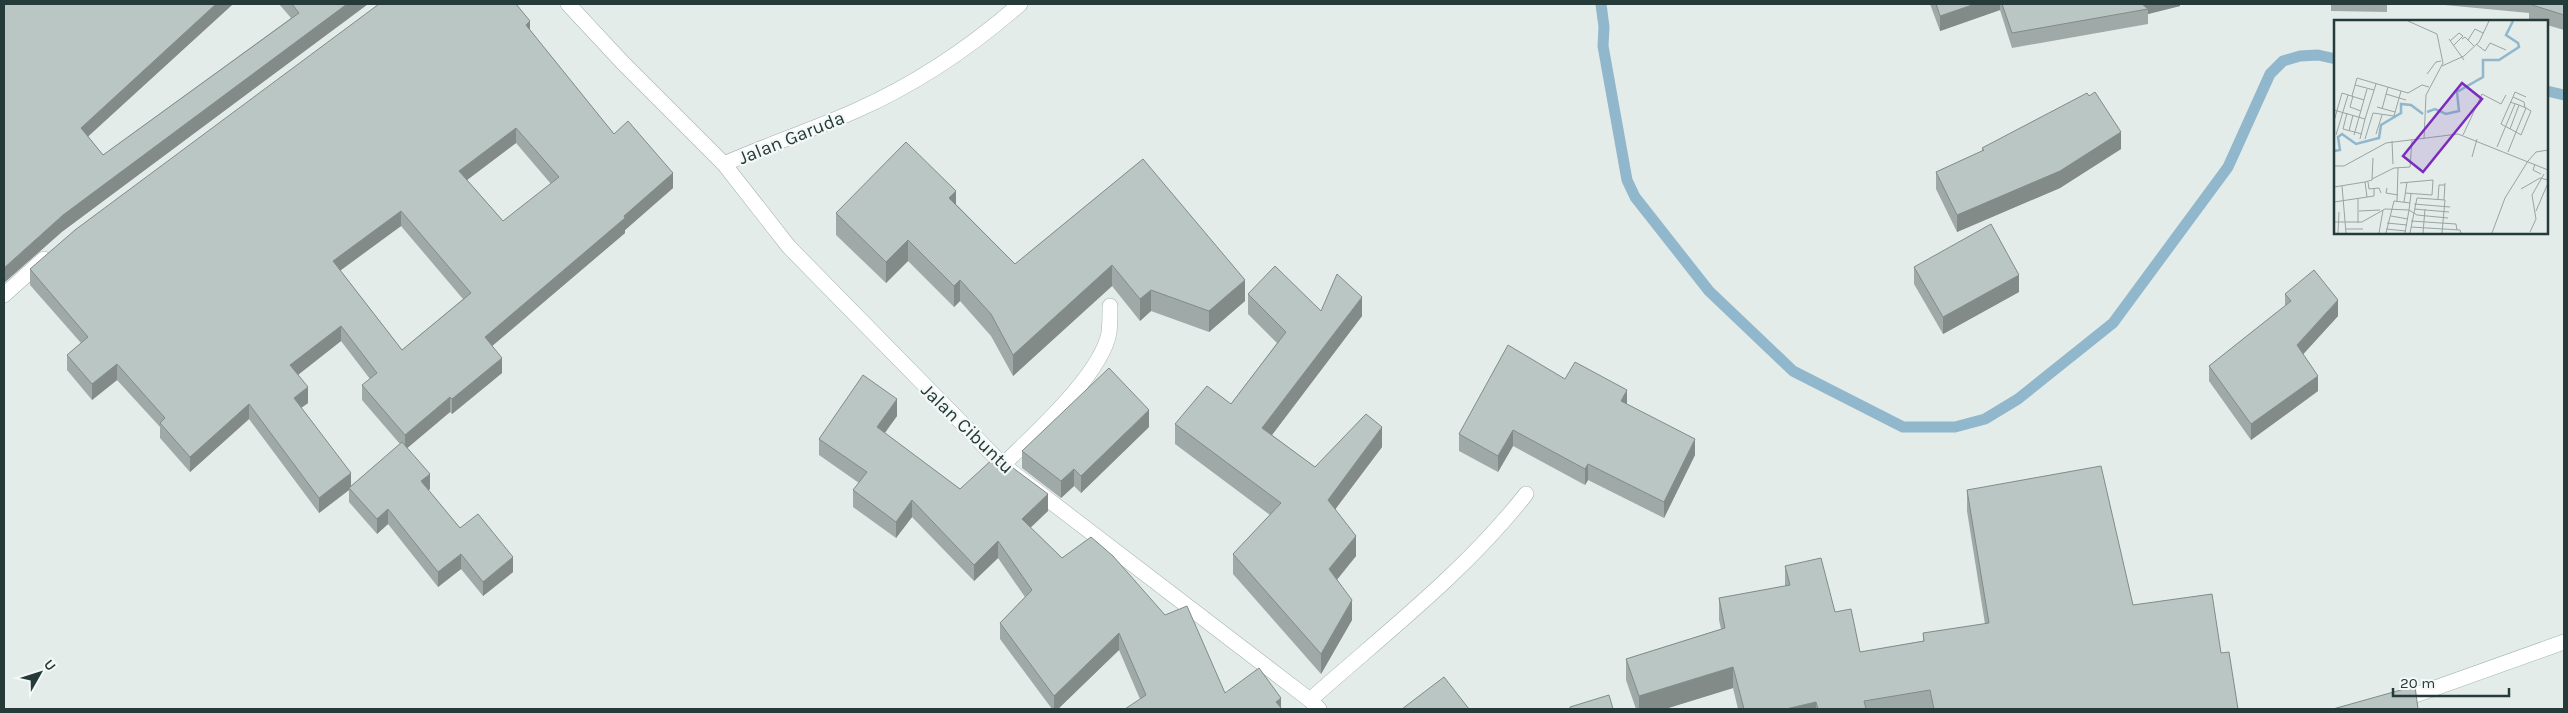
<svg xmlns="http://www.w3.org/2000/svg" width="2568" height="713" font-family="Karla,sans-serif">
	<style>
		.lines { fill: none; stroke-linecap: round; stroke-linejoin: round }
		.stream { stroke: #90b7cc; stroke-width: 11 }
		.minor-casing { stroke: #a6b3b1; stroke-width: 16 }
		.minor { stroke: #fff; stroke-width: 15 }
		.wall { fill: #9faaa8; fill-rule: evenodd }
		.shaded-wall { fill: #828b88 }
		.building { fill: #b9c6c3; stroke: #828b88; fill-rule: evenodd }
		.labels { text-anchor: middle; stroke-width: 4.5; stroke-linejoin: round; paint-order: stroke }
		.street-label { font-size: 19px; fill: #243b3a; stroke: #f4f8f7 }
		.inset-river { fill: none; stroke: #90b7cc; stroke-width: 2.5 }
		.inset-road { fill: none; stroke: #97a5a3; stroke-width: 1 }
		.view { fill: #7b2cbf; fill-opacity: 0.15; stroke: #7b2cbf; stroke-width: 2.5 }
		.inset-edge { fill: none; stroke: #243b3a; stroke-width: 2.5 }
	</style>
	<rect width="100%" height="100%" fill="#e3ece9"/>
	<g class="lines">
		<g class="stream">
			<polyline points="1601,4 1604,27 1603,46 1627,180 1635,197 1709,291 1793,371 1903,427 1955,427 1985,419 2018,399 2113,323 2228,167 2270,74 2283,61 2300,56 2318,55 2336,59"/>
			<polyline points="2547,91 2564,95"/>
		</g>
		<g class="minor-casing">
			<g id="minor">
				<polyline points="568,4 623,63 724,164 789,247 1003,465 1310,700 1319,709"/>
				<path d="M724,164C767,145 812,130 855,111C914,85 971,47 1020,4"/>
				<polyline points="4,295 44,259"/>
				<path d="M1003,465C1034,434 1101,375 1109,333C1110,324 1110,314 1110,306"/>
				<path d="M1310,700C1384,634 1465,572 1526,494"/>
				<polyline points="2376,709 2564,642"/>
			</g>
		</g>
		<use href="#minor" class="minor"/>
	</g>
	<g class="wall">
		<polygon points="4,4 233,4 88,136 103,155 291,18 279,4 368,4 63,231"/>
		<polygon points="1930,4 2180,4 2180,6 2148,14 2148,24 2012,48 2000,10 1940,31"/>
		<polygon points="2331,4 2387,4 2387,12 2331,11"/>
		<polygon points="2434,4 2564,4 2564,30 2547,25 2547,21 2533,21 2529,20 2529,13"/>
		<path d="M530,31L614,134L673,188L625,230V233L492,346L502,373L452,414L450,412L407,448L430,489L428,490L460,528L513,572L483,596L461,569L438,587L388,524L377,534L349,502V490L319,513L249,419L190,472L160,438V427L117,380L92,400L67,370V355L81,343L30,285V269ZM516,143L551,184L503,221L467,180ZM401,226L463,299L402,350L340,270ZM341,341L370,379L362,385V400L400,444L351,486L301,408L308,403L298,375Z"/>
		<polygon points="1982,148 2121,149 2060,188 1957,232 1936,189 1936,172 1982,151"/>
		<polygon points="1143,159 1245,301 1209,332 1151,311 1140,321 1112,286 1013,376 991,336 960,301 954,307 908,261 886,283 836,235 836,213 956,204 1015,264"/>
		<polygon points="1914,267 2019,292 1943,334 1914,284"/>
		<polygon points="1248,294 1321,311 1362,316 1272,435 1315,467 1382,447 1335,509 1356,556 1337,580 1352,620 1321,674 1233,574 1233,554 1270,515 1175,444 1175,424 1231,404 1277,343 1248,314"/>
		<polygon points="2285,294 2338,316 2303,354 2318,391 2251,440 2209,381 2209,366 2285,306"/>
		<polygon points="1565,379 1627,404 1695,455 1664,518 1588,480 1585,485 1513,446 1498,472 1459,451 1459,434"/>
		<polygon points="897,416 884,433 960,489 1048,511 1030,527 1062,558 1225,693 1281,698 1140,699 1119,650 1058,709 1052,709 1000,639 1000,623 1025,597 998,558 974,581 912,517 896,538 853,507 853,490 859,483 819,455 819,439"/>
		<polygon points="1149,427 1081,493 1074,486 1061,498 1022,468 1022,451"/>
		<polygon points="1967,490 2133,605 2221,653 2238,709 1738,709 1733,688 1665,709 1636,709 1626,680 1626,659 1721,629 1719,620 1719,598 1785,586 1785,566 1835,612 1860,652 1923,641 1923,633 1985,624 1967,511"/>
	</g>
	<g class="shaded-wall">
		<polygon points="216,4 233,4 81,143 81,128"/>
		<polygon points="347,4 368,4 63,231 4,283 4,268 63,215"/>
		<polygon points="1975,4 2000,4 2000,10 1940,31 1940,16"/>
		<polygon points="2139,4 2180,4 2180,6 2148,14 2148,9"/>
		<polygon points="530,21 530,36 526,25"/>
		<polygon points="516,128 516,143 459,186 459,171"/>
		<polygon points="2121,132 2121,149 2060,188 1957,232 1957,215"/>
		<polygon points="673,173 673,188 625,230 625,233 485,352 485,337"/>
		<polygon points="956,191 956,213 949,198"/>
		<polygon points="401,211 401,226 333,276 333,261"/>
		<polygon points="908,240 908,261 886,283 886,262"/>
		<polygon points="1112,265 1112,286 1013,376 1013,355"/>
		<polygon points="2019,275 2019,292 1943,334 1943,317"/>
		<polygon points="960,280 960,301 954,307 954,286"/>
		<polygon points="1245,280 1245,301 1209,332 1209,311"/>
		<polygon points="1151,290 1151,311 1140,321 1140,299"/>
		<polygon points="1362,297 1362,316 1262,448 1262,428"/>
		<polygon points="2338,300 2338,316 2297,361 2297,345"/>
		<polygon points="341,326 341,341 290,381 290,365"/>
		<polygon points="502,358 502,373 452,414 452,399"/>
		<polygon points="117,364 117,380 92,400 92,384"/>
		<polygon points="2318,376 2318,391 2251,440 2251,424"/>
		<polygon points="308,387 308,403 294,413 294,398"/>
		<polygon points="1627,390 1627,406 1621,401"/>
		<polygon points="450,397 450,412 405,450 405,435"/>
		<polygon points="897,399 897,416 877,444 877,427"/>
		<polygon points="249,404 249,419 190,472 190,457"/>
		<polygon points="1149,410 1149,427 1081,493 1081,476"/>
		<polygon points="1382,427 1382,447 1328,519 1328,500"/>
		<polygon points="1513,430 1513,446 1498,472 1498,456"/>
		<polygon points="1695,439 1695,455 1664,518 1664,502"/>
		<polygon points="1588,464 1588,480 1585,485 1585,469"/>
		<polygon points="1074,469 1074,486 1061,498 1061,481"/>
		<polygon points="351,473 351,488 349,488 349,490 319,513 319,498"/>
		<polygon points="430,474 430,489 421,496 421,481"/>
		<polygon points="1048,494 1048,511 1022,536 1022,519"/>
		<polygon points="912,500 912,517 896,538 896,522"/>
		<polygon points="388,509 388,524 377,534 377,519"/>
		<polygon points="1356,536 1356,556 1329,589 1329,569"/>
		<polygon points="998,541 998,558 974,581 974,565"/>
		<polygon points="461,554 461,569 438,587 438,572"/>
		<polygon points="513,557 513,572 483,596 483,582"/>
		<polygon points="1352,600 1352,620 1321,674 1321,654"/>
		<polygon points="1119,633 1119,650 1058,709 1054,709 1054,696"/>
		<polygon points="1733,667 1733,688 1665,709 1639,709 1639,696"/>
		<polygon points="1281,698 1281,709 1276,702"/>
		<polygon points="1816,702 1816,709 1786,709"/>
	</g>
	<g class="building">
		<polygon points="4,4 216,4 81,128 103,155 299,13 292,4 347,4 63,215 4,268"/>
		<path d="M379,4H516L530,21L526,25L614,134L628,121L673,173L624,216L625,218L485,337L502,358L452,399L450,397L405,435L362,385L377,373L341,326L290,365L308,387L294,398L351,473L319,498L249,404L190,457L160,423L165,418L117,364L92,384L67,355L88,337L30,269L75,230ZM516,128L559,177L503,221L459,171ZM401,211L471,293L402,350L333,261Z"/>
		<polygon points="1936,4 1975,4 1940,16"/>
		<polygon points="2002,4 2142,4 2148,9 2012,33"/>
		<polygon points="2529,4 2564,4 2564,15"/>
		<polygon points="2095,92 2121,132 2060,171 1957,215 1936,172 1984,150 1982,148 2087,93 2089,96"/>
		<polygon points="906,142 956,191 949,198 1015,264 1143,159 1245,280 1209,311 1151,290 1140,299 1112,265 1013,355 991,314 960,280 954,286 908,240 886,262 836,213"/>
		<polygon points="1991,224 2019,275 1943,317 1914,267"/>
		<polygon points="1275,266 1321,311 1337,274 1362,297 1262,428 1315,467 1366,414 1382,427 1328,500 1356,536 1329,569 1352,600 1321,654 1233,554 1281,503 1175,424 1207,386 1231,404 1286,332 1248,294"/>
		<polygon points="2314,270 2338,300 2297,345 2318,376 2251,424 2209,366 2291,301 2285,294"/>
		<polygon points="1508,345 1565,379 1575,362 1627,390 1621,401 1695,439 1664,502 1588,464 1585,469 1513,430 1498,456 1459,434"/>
		<polygon points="1109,368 1149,410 1081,476 1074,469 1061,481 1022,451"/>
		<polygon points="863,375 897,399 877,427 960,489 995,457 1005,468 1009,465 1048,494 1022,519 1062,558 1091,537 1113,556 1165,615 1187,606 1225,693 1259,668 1281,698 1276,702 1282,709 1125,709 1146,695 1119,633 1054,696 1000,623 1032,590 998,541 974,565 912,500 896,522 853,490 867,472 819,439"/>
		<polygon points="402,442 430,474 421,481 460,528 478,514 513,557 483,582 461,554 438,572 388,509 377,519 349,488"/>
		<polygon points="2101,466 2133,605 2212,594 2221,653 2229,652 2238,709 1934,709 1930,690 1864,701 1866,709 1818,709 1816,702 1786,709 1744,709 1733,667 1639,696 1626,659 1725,628 1719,598 1790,585 1785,566 1821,558 1835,612 1851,609 1860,652 1924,641 1923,633 1989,623 1967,490"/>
		<polygon points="1444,677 1469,709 1402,709"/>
		<polygon points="2415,686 2418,709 2333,709"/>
		<polygon points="1609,695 1613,709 1570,709 1570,707"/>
	</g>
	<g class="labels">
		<g class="street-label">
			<text transform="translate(791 137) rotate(-22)" y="7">Jalan Garuda</text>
			<text transform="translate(968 428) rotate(44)" y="7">Jalan Cibuntu</text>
		</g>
	</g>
	<g transform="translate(2334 20)">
		<rect width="214" height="214" fill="#e3ece9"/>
		<path class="inset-river" d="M93,92L101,89L112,94L125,91L123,72L149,57V40H165L185,27L184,23L172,15L179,1M0,131L6,130L4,117L8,114L22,124L45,118L47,105L67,93V84L77,85L89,94"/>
		<path class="inset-road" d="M74,1L103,14L109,43L92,75L90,119M115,19L130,40M128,19L131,17L140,26M134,20L141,9L149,13M116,21L125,13L129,16L120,25M142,24L151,31L156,23L172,30M108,46L130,36L145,22L155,1M93,54L102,42L107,41M21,65L40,70M52,74L72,80M18,76L23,58L74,73L88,65L95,67M19,76L16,87L27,91M179,77L181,72L192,77M185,85L192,88L182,112L187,115L197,91L192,88M43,87L61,92M48,89L54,67M0,90L31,99L42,64M13,93L9,109L28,114M0,101L8,73L30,80M176,109L185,85L176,82M15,111L19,95M42,114L48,95M2,115L14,75M20,115L33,69M129,115L148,74L167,84L172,75M26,119L31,99M31,119L39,93L60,96L67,71M58,121L59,144M163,127L181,84M174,132L182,112L167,104L179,77L190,82L191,88M138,137L143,119M201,144L199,150L207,154M0,146H10L52,123L124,114L214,150M38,159L60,148L76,147L78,120M31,162L38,160L39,138M34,162L35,169L45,168L47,173M66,163L99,160L98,175L71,173M8,166L12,213M0,167L31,162L33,177M53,168L52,173L64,175M187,169L206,158L214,160M24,179V203M104,179L105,165H111M110,180L111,163M0,182L40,176V168M63,182L64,148M70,182L73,162M80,184L116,187M80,189L115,192M25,191L46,190M202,191L214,163M57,196L74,199M77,201L122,204L123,210M0,202H28L51,189L75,190L77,174M53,203L73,205M77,207L126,210L127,213M12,209H29M52,209L72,211M196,212L202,199L198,175L210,154M4,213L5,192M45,213L49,190M52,213L60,181L76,183M71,213L75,190L83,195L114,198M76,213L83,178L111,180L108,213M89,213L91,189M158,213L171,178L194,141L202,132L214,130"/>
		<path class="view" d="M128,63L148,79L89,152L69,136Z"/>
		<rect width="214" height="214" class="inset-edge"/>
	</g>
	<rect width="2568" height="713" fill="none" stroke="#243b3a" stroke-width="10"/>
	<g transform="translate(40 673) rotate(51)" stroke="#f4f8f7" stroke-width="4" paint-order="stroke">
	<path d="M0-4L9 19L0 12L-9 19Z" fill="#243b3a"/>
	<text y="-8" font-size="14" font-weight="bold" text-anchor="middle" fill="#243b3a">U</text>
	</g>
	<path d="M2393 688v8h116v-8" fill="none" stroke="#243b3a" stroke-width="2.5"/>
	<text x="2400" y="688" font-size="15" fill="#243b3a" stroke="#f4f8f7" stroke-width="4" paint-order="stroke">20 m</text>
</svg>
